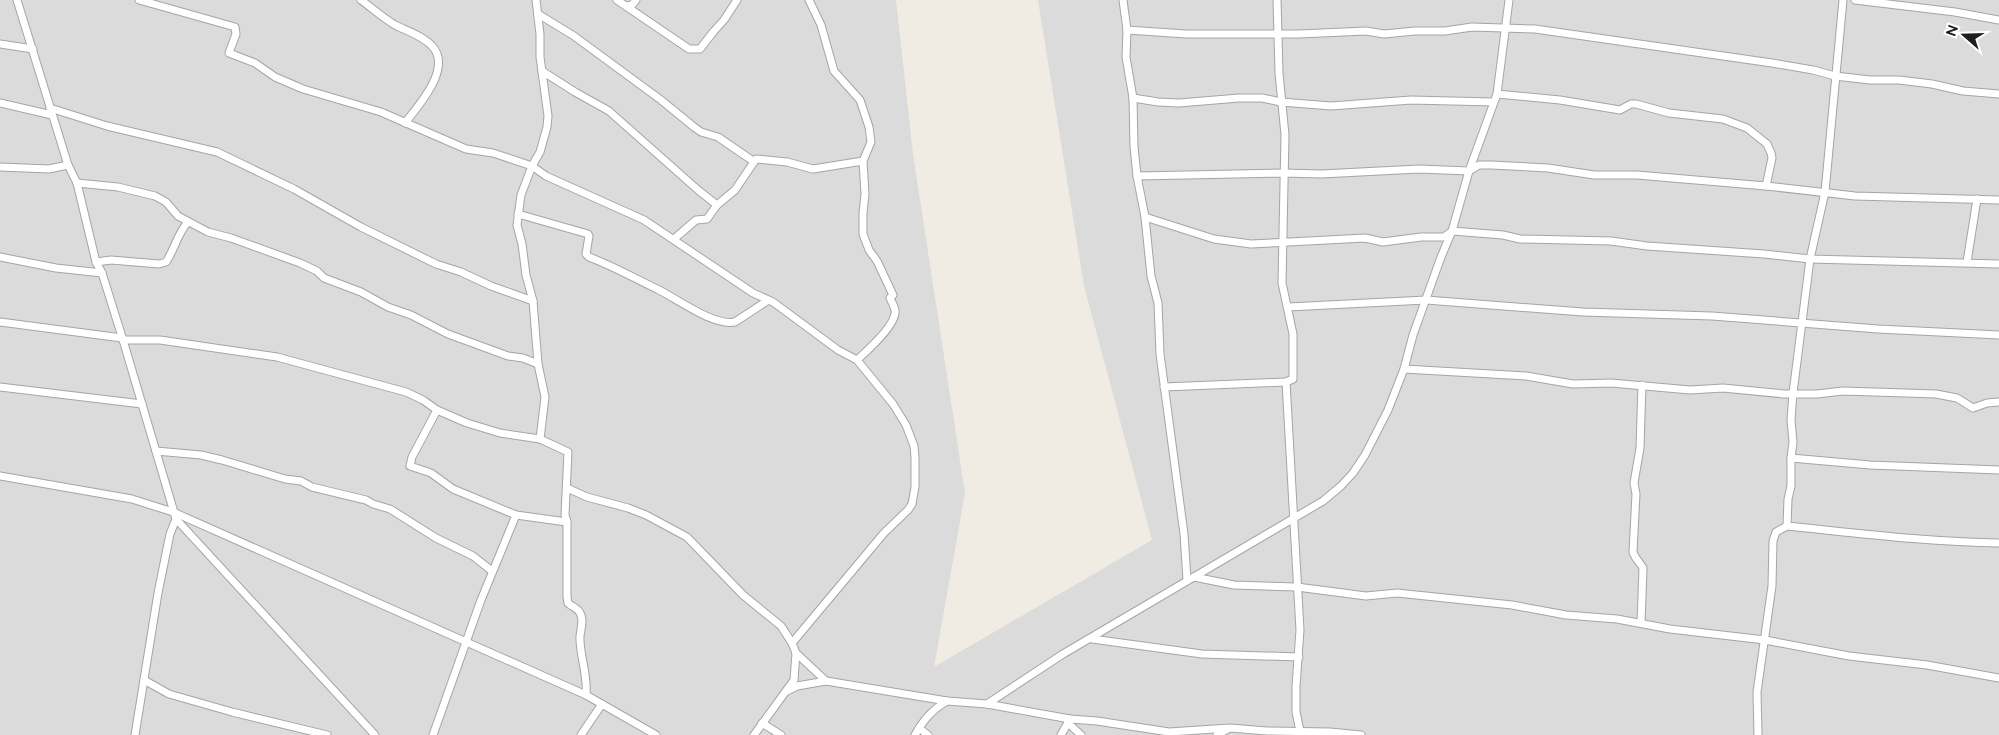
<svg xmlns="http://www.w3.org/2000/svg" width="1999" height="735" font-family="Raleway,sans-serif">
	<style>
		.residential { fill: #dcdbdb }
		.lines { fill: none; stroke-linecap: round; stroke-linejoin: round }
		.minor-casing { stroke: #a5a5a5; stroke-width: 9 }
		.minor { stroke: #fff; stroke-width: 7 }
	</style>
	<rect width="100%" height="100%" fill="#f0ece3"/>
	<polygon class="residential" points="0,0 896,0 913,154 965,493 934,667 1152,540 1084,286 1038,0 1999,0 1999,735 0,735"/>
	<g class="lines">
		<g class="minor-casing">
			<g id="minor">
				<polyline points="17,0 68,165 77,183 96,262 102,273 123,340 176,519 375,735"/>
				<polyline points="139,0 235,27 236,34 229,53 255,63 275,77 303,89 381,112 466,149 493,153 532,166 546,176 644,220 753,293 773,302 838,350 857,360 893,404 906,425 914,446 915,458 915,487 912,504 908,510 884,533 792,643"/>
				<path d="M361,0C372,8 383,18 395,25C407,31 423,36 432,46C453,68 418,106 405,123"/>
				<polyline points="536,0 540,34 540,57 548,116 547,127 540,152 532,166 521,195 517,225 522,244 526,275 533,301 538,364 545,397 540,439"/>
				<polyline points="617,0 689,49 700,49 714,31 724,20 737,0"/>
				<path d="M809,0L821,25L834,71L860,100L869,127L871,142L863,161L865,194L863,213V234L869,250L877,261L893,295L890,298C892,303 896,308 895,313C894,327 867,351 857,360"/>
				<polyline points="1123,0 1127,30 1126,57 1133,98 1134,147 1137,176 1145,217 1151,276 1158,303 1160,354 1184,534 1187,580"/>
				<polyline points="1277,0 1279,73 1285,135 1282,283 1293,334 1293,379 1286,382 1300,630 1296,686 1296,712 1300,731"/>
				<polyline points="1855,0 1955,12 1999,20"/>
				<polyline points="627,6 632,5 636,0"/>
				<polyline points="538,14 574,36 661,100 694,127 701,132 718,137 753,161"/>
				<polyline points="1127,30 1186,34 1299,34 1366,31 1384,34 1415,31 1445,31 1472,27 1535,29 1772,63 1813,70 1835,76 1870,80 1899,80 1932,84 1963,91 1999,94"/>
				<polyline points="0,44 33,49"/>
				<polyline points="542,71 575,92 609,111 698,190 717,205"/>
				<polyline points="1497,94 1560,100 1620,110 1631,104 1636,104 1669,113 1723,119 1747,128 1767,144 1771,153 1772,158 1766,186"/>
				<polyline points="1133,98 1158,102 1179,103 1239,98 1262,98 1281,102 1331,106 1411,100 1493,102"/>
				<polyline points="0,103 52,115"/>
				<polyline points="50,108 107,126 217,152 294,189 361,227 436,264 461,272 491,286 533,301"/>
				<polyline points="0,167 49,169 68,165"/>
				<polyline points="1137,176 1284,173 1321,174 1419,169 1469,171 1479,165 1491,165 1548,168 1594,175 1637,175 1766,186 1855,196 1999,200"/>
				<polyline points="77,183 118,187 155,196 166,202 178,216 208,232 231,238 300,263 317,271 324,278 361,292 388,307 411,315 448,334 508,356 523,358 538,364"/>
				<path d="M518,214L588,234L589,236L586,254L589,257C613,266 636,279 659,290C679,300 713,326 735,322L767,301"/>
				<polyline points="1145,217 1214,239 1251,244 1365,238 1383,242 1421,237 1444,237 1452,231 1503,235 1520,239 1611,241 1647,246 1764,254 1810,259 1999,264"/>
				<polyline points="674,239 696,220 707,219 717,205 735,190 756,159 787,162 813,169 863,161"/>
				<polyline points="0,257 56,268 102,273"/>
				<path d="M96,262L111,260L159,264L166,262C175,249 177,234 188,222"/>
				<polyline points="1967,262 1977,199"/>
				<polyline points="1288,307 1426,300 1583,312 1712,316 1878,329 1999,335"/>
				<polyline points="0,322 122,338"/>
				<path d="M123,340H160L277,357L406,392L423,400L437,410L467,423L500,433L540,439L568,452L565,515L567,522V597L568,603C572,607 578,608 580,613C584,620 581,628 580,636C579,654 588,673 586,695"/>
				<polyline points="1404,369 1526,376 1573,384 1611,383 1690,390 1723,388 1784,394 1817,394 1843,391 1936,394 1957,398 1973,408 1987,403 1999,402"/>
				<polyline points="0,387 142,404"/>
				<polyline points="1164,387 1286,382"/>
				<polyline points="437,410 412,457 410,466 431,473 453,489 516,515 567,522"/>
				<polyline points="156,451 201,455 222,460 285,479 301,481 312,487 366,500 373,504 390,509 436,538 473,556 492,571"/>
				<polyline points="1791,458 1870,465 1999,470"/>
				<polyline points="0,476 132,499 173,512 586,695 656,735"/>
				<polyline points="567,488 587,497 628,508 646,515 687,537 743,595 781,626 792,643 796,653 794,680 754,735"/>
				<path d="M1787,526C1857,533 1928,542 1999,543"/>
				<polyline points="1194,577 1234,585 1297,587 1366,596 1397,593 1512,605 1566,615 1617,619 1670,629 1765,640 1849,656 1927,665 1999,678"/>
				<path d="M1641,623L1643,568C1640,562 1635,559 1633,552L1636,494L1634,483L1640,448L1642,385"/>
				<polyline points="1092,639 1202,654 1299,657"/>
				<polyline points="796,653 826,681"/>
				<polyline points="144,680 169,694 232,712 327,735"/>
				<polyline points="787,691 797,686 826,681 947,701 987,704 1070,719 1097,721 1169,732 1230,728 1267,731 1330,732 1361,735"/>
				<polyline points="987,704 1063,654 1323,501 1341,486 1353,473 1365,455 1388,410 1404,369 1413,335 1441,257 1452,231 1469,171 1497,94 1509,0"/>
				<polyline points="762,723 781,735"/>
				<polyline points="1068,723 1081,735"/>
				<polyline points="919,728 928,735"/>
				<polyline points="135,735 158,593 170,534 176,519"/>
				<polyline points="433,735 481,600 516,515"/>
				<polyline points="581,735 602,704"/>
				<path d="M915,735C924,719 932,710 947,701"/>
				<polyline points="1061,735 1070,719"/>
				<polyline points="1217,735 1228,729"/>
				<polyline points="1758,735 1757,692 1772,586 1773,541 1776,532 1787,526 1788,499 1791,486 1791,458 1793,442 1791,420 1793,393 1810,259 1825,192 1843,0"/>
			</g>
		</g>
		<use href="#minor" class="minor"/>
	</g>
	<g transform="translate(1964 35) rotate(290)" stroke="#ffffff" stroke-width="4" paint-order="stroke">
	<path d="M0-4L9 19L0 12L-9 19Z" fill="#1e1e1e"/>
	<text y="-8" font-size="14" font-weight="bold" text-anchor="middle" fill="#1e1e1e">N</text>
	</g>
</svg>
